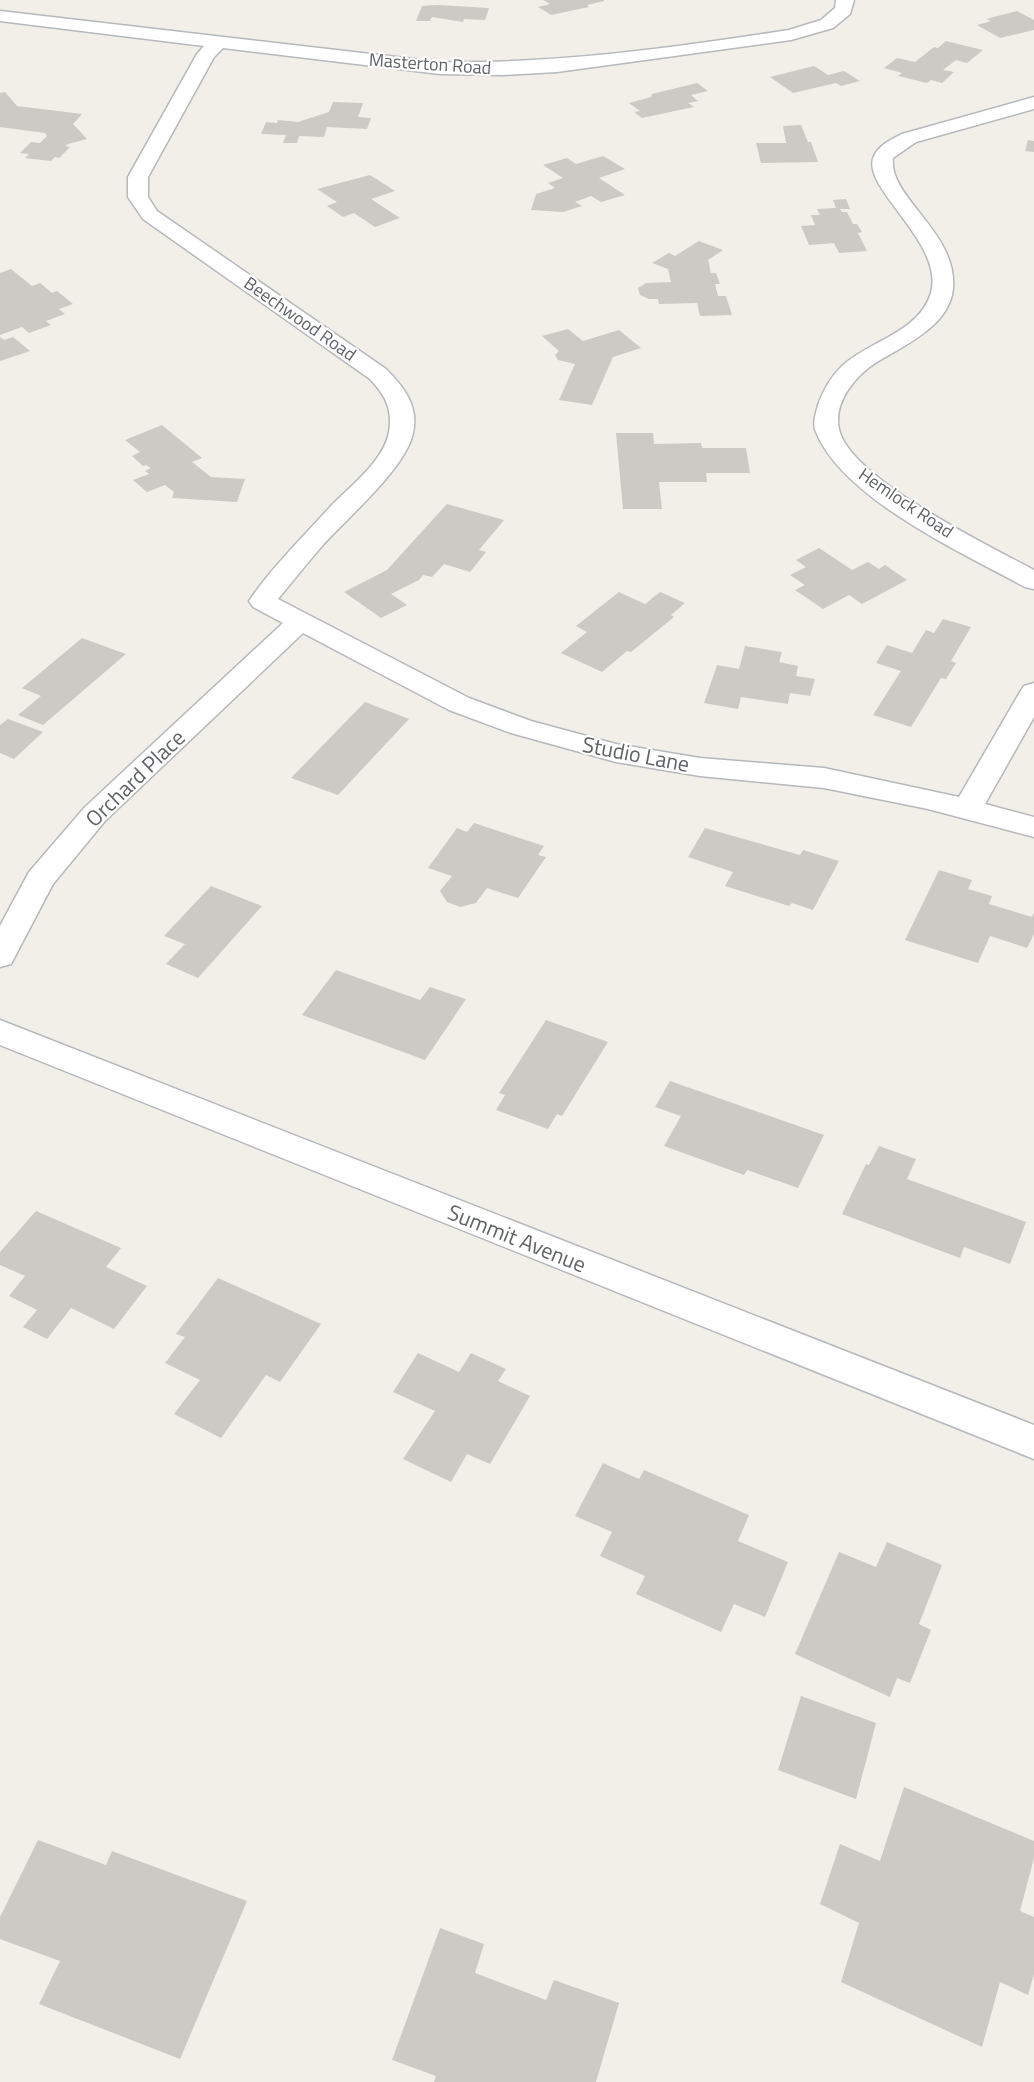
<svg xmlns="http://www.w3.org/2000/svg" width="1034" height="2082" font-family="'Titillium Web',sans-serif">
	<style>
		.building { fill: #cccac5 }
		.lines { fill: none; stroke-linecap: round; stroke-linejoin: round }
		.minor-casing { stroke: #b5b8bc; stroke-width: 3 }
		.minor { fill: #fff; fill-rule: evenodd }
		.labels { text-anchor: middle; stroke-width: 4.5; stroke-linejoin: round; paint-order: stroke }
		.far-street-label { font-size: 18px; fill: #5f6368; stroke: #fff }
		.street-label { font-size: 22px; fill: #5f6368; stroke: #fff }
	</style>
	<rect width="100%" height="100%" fill="#f1efe8"/>
	<g class="building">
		<polygon points="543,0 604,0 604,1 587,5 589,7 551,15 538,7 550,4"/>
		<polygon points="437,5 489,8 485,20 464,19 463,22 432,17 430,21 416,21 422,6"/>
		<polygon points="1017,11 1034,20 1034,30 1000,38 977,25 991,21 986,19"/>
		<polygon points="946,41 983,50 967,63 956,60 943,70 954,72 942,83 931,80 927,83 898,76 902,73 884,68 897,58 915,62 934,47 938,48"/>
		<polygon points="814,66 828,75 844,71 860,81 841,86 836,83 793,93 770,77"/>
		<polygon points="697,83 708,91 691,95 698,101 688,103 694,107 642,118 634,112 640,111 629,103 651,97 652,94"/>
		<polygon points="5,92 17,106 82,114 73,124 87,139 68,144 65,146 70,147 59,158 55,157 51,161 25,158 29,154 20,153 31,142 40,143 47,136 45,133 0,127 0,93"/>
		<polygon points="333,102 363,103 358,117 371,118 367,129 327,127 324,137 299,136 297,143 283,143 286,135 261,134 266,122 277,123 278,120 298,122 329,112"/>
		<polygon points="801,125 808,142 811,142 818,162 761,163 756,143 786,143 783,126"/>
		<polygon points="1028,140 1034,141 1034,152 1025,151"/>
		<polygon points="603,156 625,169 599,178 625,195 601,202 591,196 575,202 582,206 563,212 531,210 536,194 555,188 548,183 563,178 543,165 567,158 576,164"/>
		<polygon points="370,175 395,191 371,199 400,218 375,227 354,213 343,217 327,206 337,202 317,189"/>
		<polygon points="846,199 850,209 840,209 842,212 847,212 853,224 857,224 862,232 858,233 867,251 839,253 834,243 809,245 801,226 815,225 811,215 820,215 817,209 836,208 833,200"/>
		<polygon points="699,241 723,250 708,260 711,273 716,273 720,284 715,284 718,296 726,296 732,315 700,316 697,303 659,304 658,299 649,299 640,295 638,288 646,283 671,282 668,269 652,263 669,253 675,256"/>
		<polygon points="11,269 32,286 40,283 52,293 57,291 73,304 59,309 65,314 46,321 51,325 29,333 22,327 0,335 0,273"/>
		<polygon points="568,329 583,341 619,330 641,348 613,357 592,405 559,400 575,364 558,360 555,355 559,351 542,336"/>
		<polygon points="0,337 4,340 13,337 30,351 0,361"/>
		<polygon points="162,425 202,458 192,462 211,477 245,479 237,502 172,498 174,492 165,485 147,492 133,480 149,474 145,471 151,468 146,465 143,466 132,456 140,452 125,440"/>
		<polygon points="616,433 653,433 654,444 701,443 702,448 746,448 750,473 706,473 707,482 659,482 662,509 623,509"/>
		<polygon points="447,504 504,520 479,550 486,552 470,572 444,564 432,577 423,575 419,580 391,594 407,605 381,618 344,592 387,570"/>
		<polygon points="819,548 852,570 868,562 879,569 885,565 907,580 862,604 849,595 823,609 795,590 805,585 790,575 806,567 796,560"/>
		<polygon points="619,592 645,604 660,592 685,603 671,615 674,617 631,652 627,651 602,672 561,653 587,632 576,626"/>
		<polygon points="943,619 971,627 951,661 956,663 946,679 941,678 911,727 873,715 901,671 876,663 887,645 912,653 926,630 934,633"/>
		<polygon points="82,638 126,654 43,725 18,715 41,696 22,688"/>
		<polygon points="745,646 782,652 779,662 798,666 796,676 815,679 810,696 790,693 788,704 741,697 738,709 704,703 717,665 739,669"/>
		<polygon points="365,702 409,719 338,795 291,778"/>
		<polygon points="8,719 43,732 14,759 0,753 0,725"/>
		<polygon points="474,823 544,846 538,855 546,857 518,898 487,888 476,903 460,907 447,902 440,891 452,876 428,868 457,828 467,832"/>
		<polygon points="705,828 800,855 803,850 839,861 813,910 792,903 789,906 725,886 733,872 688,857"/>
		<polygon points="939,870 972,880 968,889 992,896 989,904 1032,917 1034,912 1034,934 1027,948 990,936 978,963 905,940"/>
		<polygon points="211,886 262,906 198,978 166,964 185,944 164,936"/>
		<polygon points="336,970 420,1000 430,987 466,999 425,1060 302,1015"/>
		<polygon points="546,1020 608,1042 562,1116 557,1114 548,1129 496,1110 505,1095 499,1093"/>
		<polygon points="670,1081 824,1135 798,1188 747,1170 744,1175 664,1146 681,1116 655,1107"/>
		<polygon points="879,1146 916,1159 907,1179 1026,1222 1010,1264 964,1247 960,1258 842,1214 866,1164 869,1165"/>
		<polygon points="36,1211 121,1248 106,1267 147,1286 114,1329 71,1308 47,1339 23,1327 37,1310 9,1296 25,1276 0,1265 0,1252"/>
		<polygon points="218,1278 321,1324 280,1382 266,1375 221,1438 174,1414 200,1380 165,1363 185,1337 176,1334"/>
		<polygon points="418,1353 459,1372 471,1353 506,1369 498,1381 530,1396 490,1464 467,1454 451,1482 403,1459 435,1411 393,1392"/>
		<polygon points="603,1463 639,1479 644,1470 749,1515 738,1541 788,1562 765,1617 734,1604 721,1632 636,1594 645,1576 600,1556 612,1532 575,1516"/>
		<polygon points="887,1542 942,1565 919,1624 931,1630 910,1683 897,1678 890,1697 795,1654 839,1552 876,1567"/>
		<polygon points="801,1696 876,1723 856,1799 778,1770"/>
		<polygon points="904,1787 1034,1841 1034,1858 1020,1911 1034,1917 1034,1974 1028,1995 1000,1982 982,2047 841,1982 859,1923 820,1904 840,1844 880,1861"/>
		<polygon points="38,1840 106,1865 112,1851 247,1901 180,2059 39,2004 60,1961 0,1939 0,1917"/>
		<polygon points="440,1928 484,1944 475,1973 546,2000 554,1980 619,2003 596,2082 434,2082 436,2076 392,2060"/>
	</g>
	<g class="lines">
		<g class="minor-casing">
			<g id="minor">
				<path d="M836,0H854L850,14L833,28L791,40L557,72L503,75L440,74L223,48L214,57L148,177V197L157,211L386,369C404,387 419,406 413,433C406,468 347,518 322,546C307,563 293,581 278,599L469,698L531,721L616,744L700,758L824,768L959,797L1020,692L1024,686L1034,683V717L985,804L1034,817V837L928,809L824,788L700,776L616,762L511,733L449,710L303,633L105,821L53,884L11,964L0,967V926L29,872L85,807L283,623L253,607L249,601C272,567 303,537 330,507C350,486 384,461 389,432C393,409 385,395 370,379L143,219L128,197V177L197,54L204,46L0,21V11L440,62C557,64 673,48 789,30L821,20L835,8Z"/>
				<path d="M1034,97V109L916,142L893,158C888,198 958,232 953,289C949,326 905,345 877,362C856,375 833,402 839,429C849,478 991,547 1034,570V589L1025,587C963,553 843,499 816,432C812,424 816,413 818,405C823,391 830,378 841,367C868,341 919,333 931,293C945,242 859,187 874,156C879,145 892,139 902,134Z"/>
				<polygon points="0,1020 1034,1425 1034,1459 0,1045"/>
			</g>
		</g>
		<use href="#minor" class="minor"/>
	</g>
	<g class="labels">
		<g class="far-street-label">
			<text transform="translate(430 64) rotate(4)" y="6">Masterton Road</text>
			<text transform="translate(300 319) rotate(35)" y="6">Beechwood Road</text>
			<text transform="translate(906 503) rotate(34)" y="6">Hemlock Road</text>
		</g>
		<g class="street-label">
			<text transform="translate(636 754) rotate(11)" y="8">Studio Lane</text>
			<text transform="translate(135 778) rotate(-44)" y="8">Orchard Place</text>
			<text transform="translate(517 1238) rotate(22)" y="8">Summit Avenue</text>
		</g>
	</g>
</svg>
